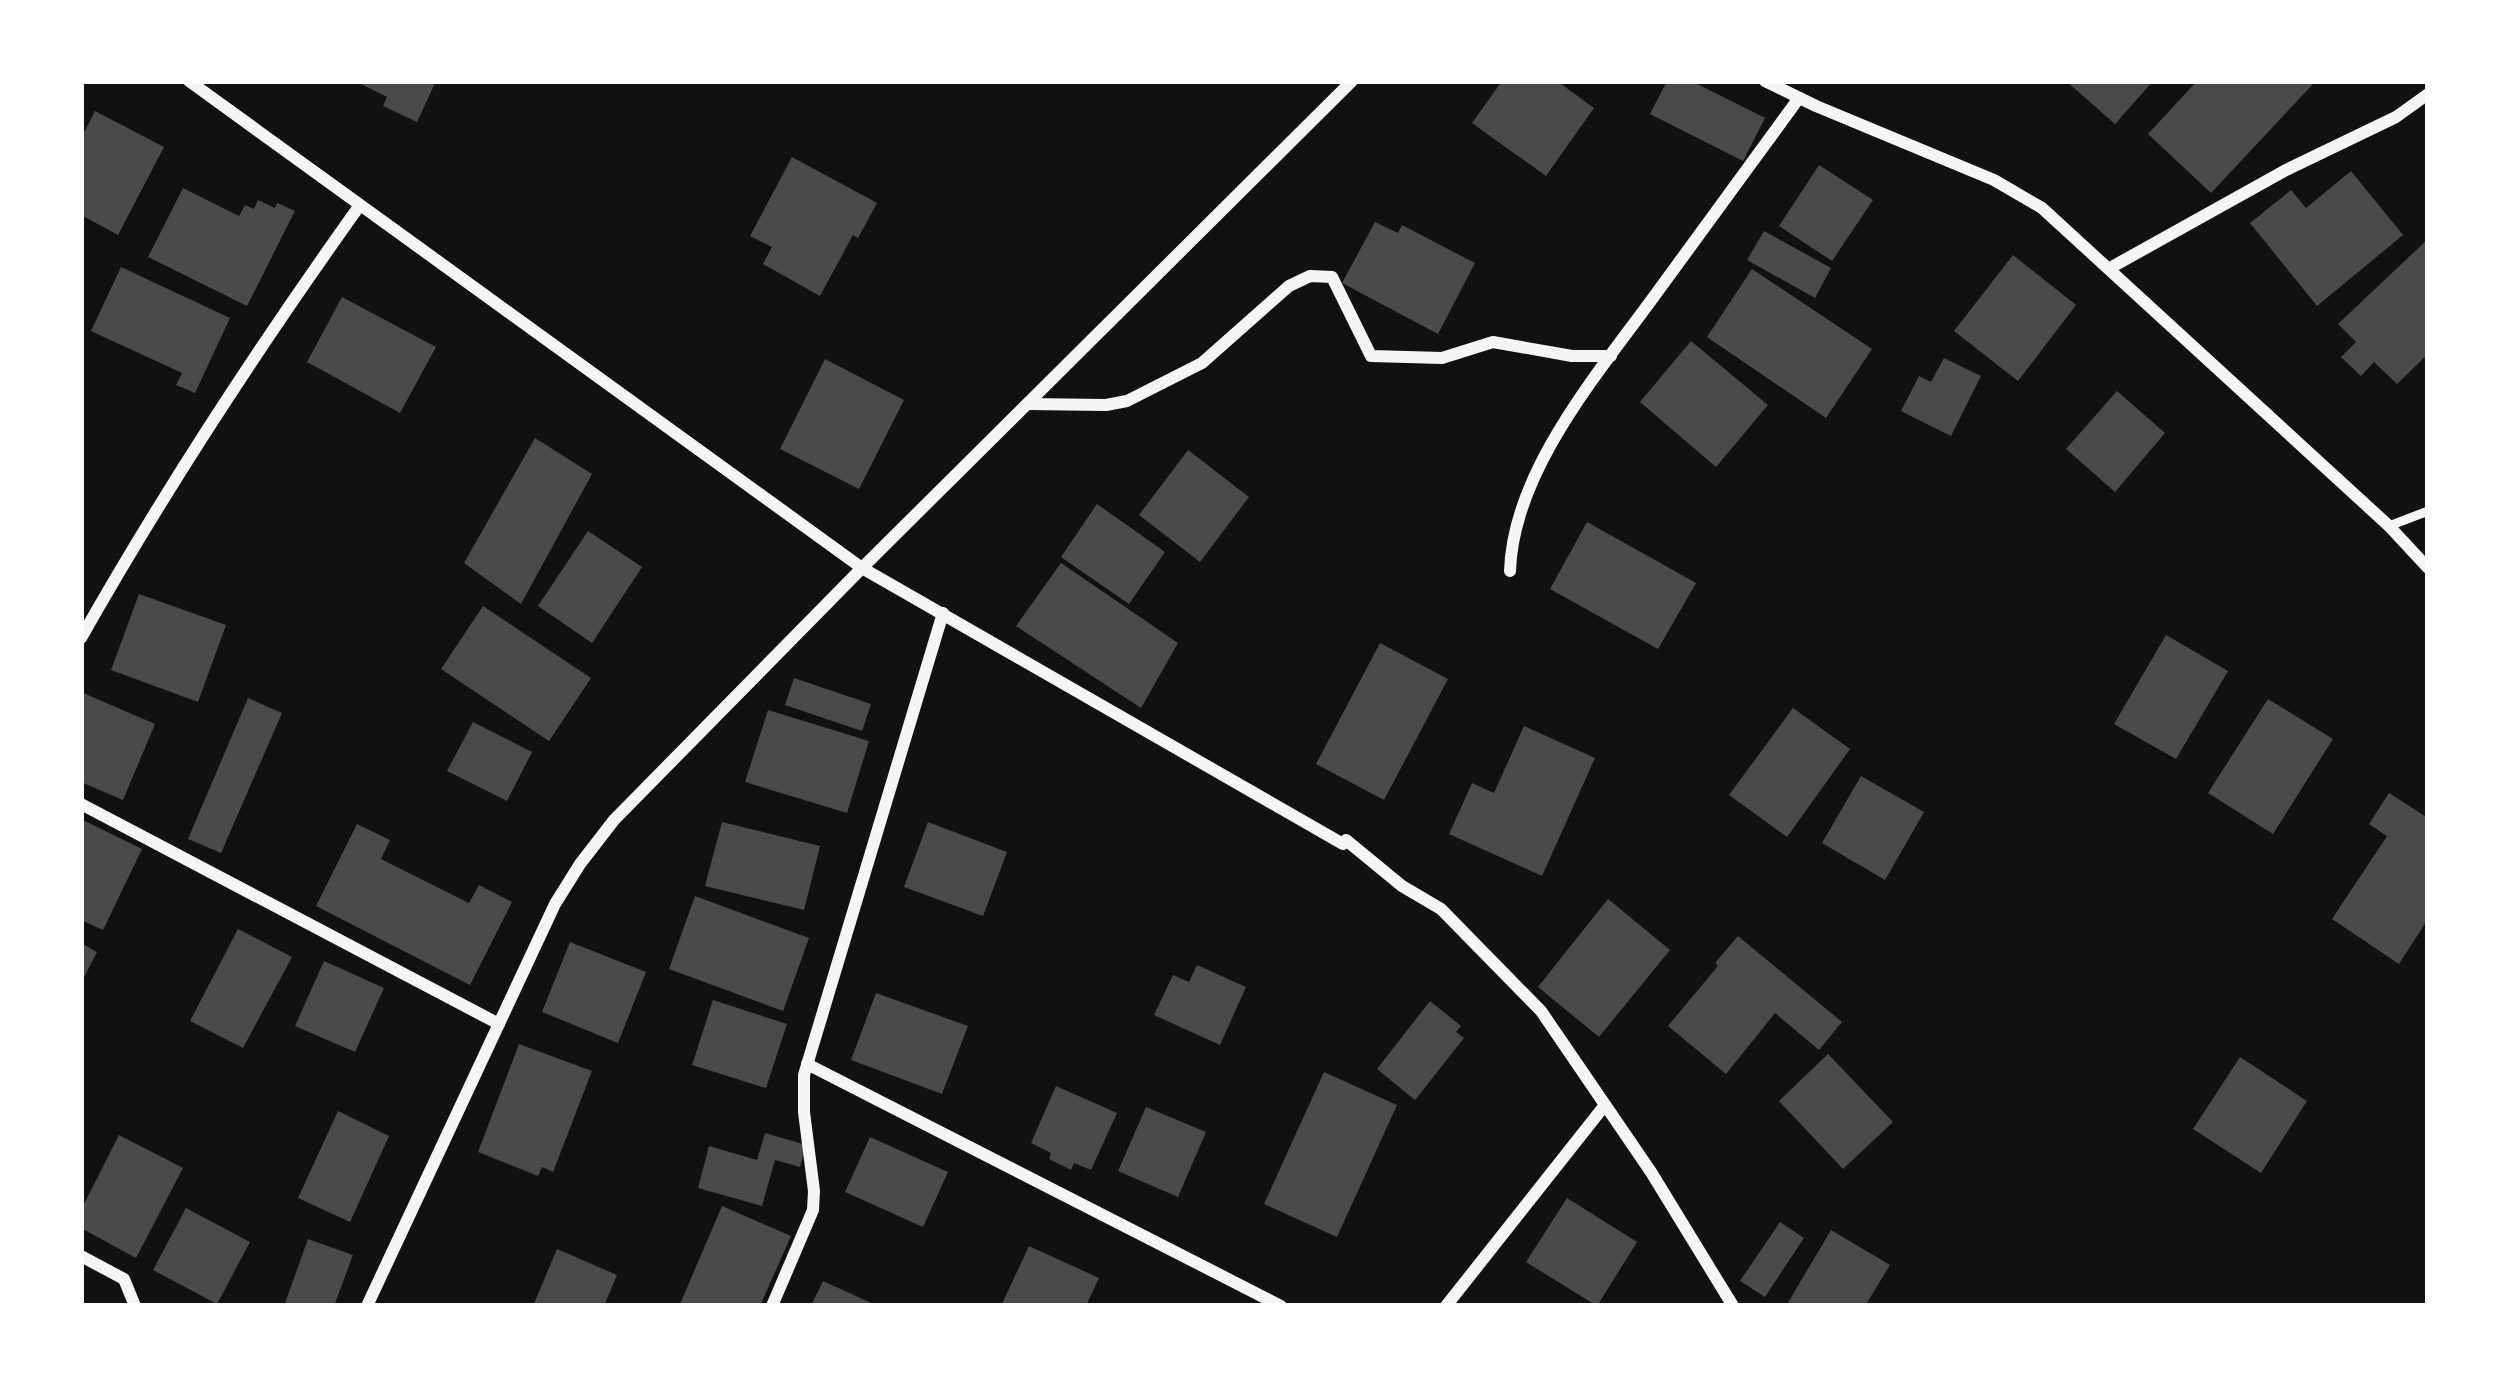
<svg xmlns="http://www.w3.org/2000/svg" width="2509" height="1387" font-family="'IBM Plex Sans',sans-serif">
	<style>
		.building { fill: #4a4a4a }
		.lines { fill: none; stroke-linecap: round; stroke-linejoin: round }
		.service { stroke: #f5f5f5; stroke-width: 9 }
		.minor { stroke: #f5f5f5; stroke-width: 12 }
	</style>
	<rect width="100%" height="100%" fill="#111"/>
	<g class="building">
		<polygon points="355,81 436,81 417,122 383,106 387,97"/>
		<polygon points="1502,81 1557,81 1594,108 1546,176 1472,123"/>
		<polygon points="1667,81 1691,81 1765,118 1743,161 1650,114"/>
		<polygon points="2066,81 2153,81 2115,124"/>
		<polygon points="2197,81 2309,81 2313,84 2211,193 2148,134"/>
		<polygon points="95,111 164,147 118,235 81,215 81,139"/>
		<polygon points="792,157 877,203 858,238 853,235 820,296 763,264 772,247 750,236"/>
		<polygon points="1819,165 1873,200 1832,261 1779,226"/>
		<polygon points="2351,171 2403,235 2317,306 2250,223 2291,190 2306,208"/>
		<polygon points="183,188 239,216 245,205 254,209 258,200 275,208 277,203 295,211 247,306 148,257"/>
		<polygon points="1375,222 1398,233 1402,225 1475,263 1438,334 1342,283"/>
		<polygon points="1764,231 1831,268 1815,298 1747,260"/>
		<polygon points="2428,239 2428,354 2397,384 2374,362 2361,376 2341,357 2356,342 2338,324"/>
		<polygon points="2013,255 2076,305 2018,381 1954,331"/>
		<polygon points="121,267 230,318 195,393 176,385 182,373 91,331"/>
		<polygon points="1752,269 1872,349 1826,418 1707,337"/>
		<polygon points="342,297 436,347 400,413 307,362"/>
		<polygon points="1691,341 1768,405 1716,467 1640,402"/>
		<polygon points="1944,358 1981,376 1951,436 1901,411 1919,376 1931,382"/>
		<polygon points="825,359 904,400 859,489 780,449"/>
		<polygon points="2117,391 2165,433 2115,492 2066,449"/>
		<polygon points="535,438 592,474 521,604 464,563"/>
		<polygon points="1188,450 1249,497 1200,562 1139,515"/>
		<polygon points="1097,504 1165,552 1129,604 1061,557"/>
		<polygon points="1587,522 1696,583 1658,649 1550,589"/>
		<polygon points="588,531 642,567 592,643 538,606"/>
		<polygon points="1061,563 1178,643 1141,708 1016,626"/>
		<polygon points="139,594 226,625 198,702 111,670"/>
		<polygon points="483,606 591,678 549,741 441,669"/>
		<polygon points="2166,635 2228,671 2176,759 2114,724"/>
		<polygon points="1380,643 1448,679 1384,800 1316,764"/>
		<polygon points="794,678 871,704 862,731 785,705"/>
		<polygon points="81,692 155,724 123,800 81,782"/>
		<polygon points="248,698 282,713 221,853 188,839"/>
		<polygon points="2268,699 2333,739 2273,834 2208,793"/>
		<polygon points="1793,708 1850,749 1787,837 1729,795"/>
		<polygon points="768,710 869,741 847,813 745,782"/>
		<polygon points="473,722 532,752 507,801 447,771"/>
		<polygon points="1524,726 1595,758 1542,876 1449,834 1472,783 1494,793"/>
		<polygon points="1861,776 1924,812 1885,880 1822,843"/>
		<polygon points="2389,793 2428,818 2428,919 2399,964 2332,919 2387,836 2369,824"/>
		<polygon points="81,819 142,849 103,930 81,920"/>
		<polygon points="722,822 820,846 804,910 705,886"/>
		<polygon points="928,822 1007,852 983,916 904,887"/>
		<polygon points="357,824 390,840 381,859 469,903 479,885 512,902 470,985 316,906"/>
		<polygon points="695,896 809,938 783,1011 669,969"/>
		<polygon points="1608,899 1670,950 1599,1037 1538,987"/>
		<polygon points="238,929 292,957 243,1048 190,1021"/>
		<polygon points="1738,936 1842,1022 1819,1050 1775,1013 1726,1074 1668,1026 1718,966 1715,963"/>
		<polygon points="570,942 646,972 618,1043 542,1012"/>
		<polygon points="81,943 97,952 81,983"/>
		<polygon points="324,961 384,988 355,1052 295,1026"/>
		<polygon points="1197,965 1246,987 1220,1045 1154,1015 1173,975 1189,982"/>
		<polygon points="876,993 968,1026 942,1094 851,1060"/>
		<polygon points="713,1000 787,1024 766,1088 692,1065"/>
		<polygon points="1430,1001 1461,1026 1456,1032 1464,1038 1415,1100 1377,1069"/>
		<polygon points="519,1044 592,1071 553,1172 542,1167 538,1176 478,1152"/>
		<polygon points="1828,1054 1893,1122 1843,1169 1779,1101"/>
		<polygon points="2240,1057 2307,1101 2261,1173 2193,1129"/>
		<polygon points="1324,1072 1397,1105 1337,1237 1264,1204"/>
		<polygon points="1056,1086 1117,1113 1091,1170 1074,1163 1071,1170 1049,1159 1051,1153 1031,1143"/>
		<polygon points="1146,1107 1206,1132 1178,1197 1118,1171"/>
		<polygon points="338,1111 389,1136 350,1222 298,1198"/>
		<polygon points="765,1133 806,1145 800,1167 775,1160 762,1206 698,1188 709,1146 757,1160"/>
		<polygon points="119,1135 183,1168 136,1258 81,1228 81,1210"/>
		<polygon points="870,1137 948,1172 923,1227 845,1192"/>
		<polygon points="1567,1198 1637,1242 1597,1306 1526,1262"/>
		<polygon points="722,1206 791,1236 760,1306 680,1304"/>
		<polygon points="186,1208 250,1242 217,1304 153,1270"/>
		<polygon points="1780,1222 1804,1238 1765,1297 1740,1281"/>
		<polygon points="1831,1230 1890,1265 1865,1306 1786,1306"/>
		<polygon points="308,1239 353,1255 334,1306 284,1306"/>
		<polygon points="1029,1246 1099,1278 1086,1306 1001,1306"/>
		<polygon points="557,1249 617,1275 604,1306 533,1306"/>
		<polygon points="823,1281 878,1306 811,1306"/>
	</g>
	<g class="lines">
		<polyline class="service" points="2389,526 2428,511"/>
		<g class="minor">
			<polyline points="189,81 862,568 1343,844 1346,840 1402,886 1441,909 1541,1011 1651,1172 1733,1306"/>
			<polyline points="1765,81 1816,106 1994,180 2042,208 2389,526 2428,568"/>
			<polyline points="2110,268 2286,170 2396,117 2428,94"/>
			<polyline points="1027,404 1106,405 1127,401 1202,363 1289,286 1310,276 1332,277 1371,356 1442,358 1493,342 1572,356 1611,356"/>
			<path d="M1510,571C1513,470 1601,370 1658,291C1705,227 1752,162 1799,98"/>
			<path d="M81,638C166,488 260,345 360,205"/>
			<polyline points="81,804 499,1024"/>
			<polyline points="807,1064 1281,1306"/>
			<polyline points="81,1256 124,1279 135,1306"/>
			<polyline points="367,1306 555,904 580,864 614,820 862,568 1352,81"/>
			<polyline points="772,1306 813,1210 814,1191 804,1112 804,1075 943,613"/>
			<polyline points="1446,1306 1605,1105"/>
		</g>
	</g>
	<rect width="2509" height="1387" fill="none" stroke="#ffffff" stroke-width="168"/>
</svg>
